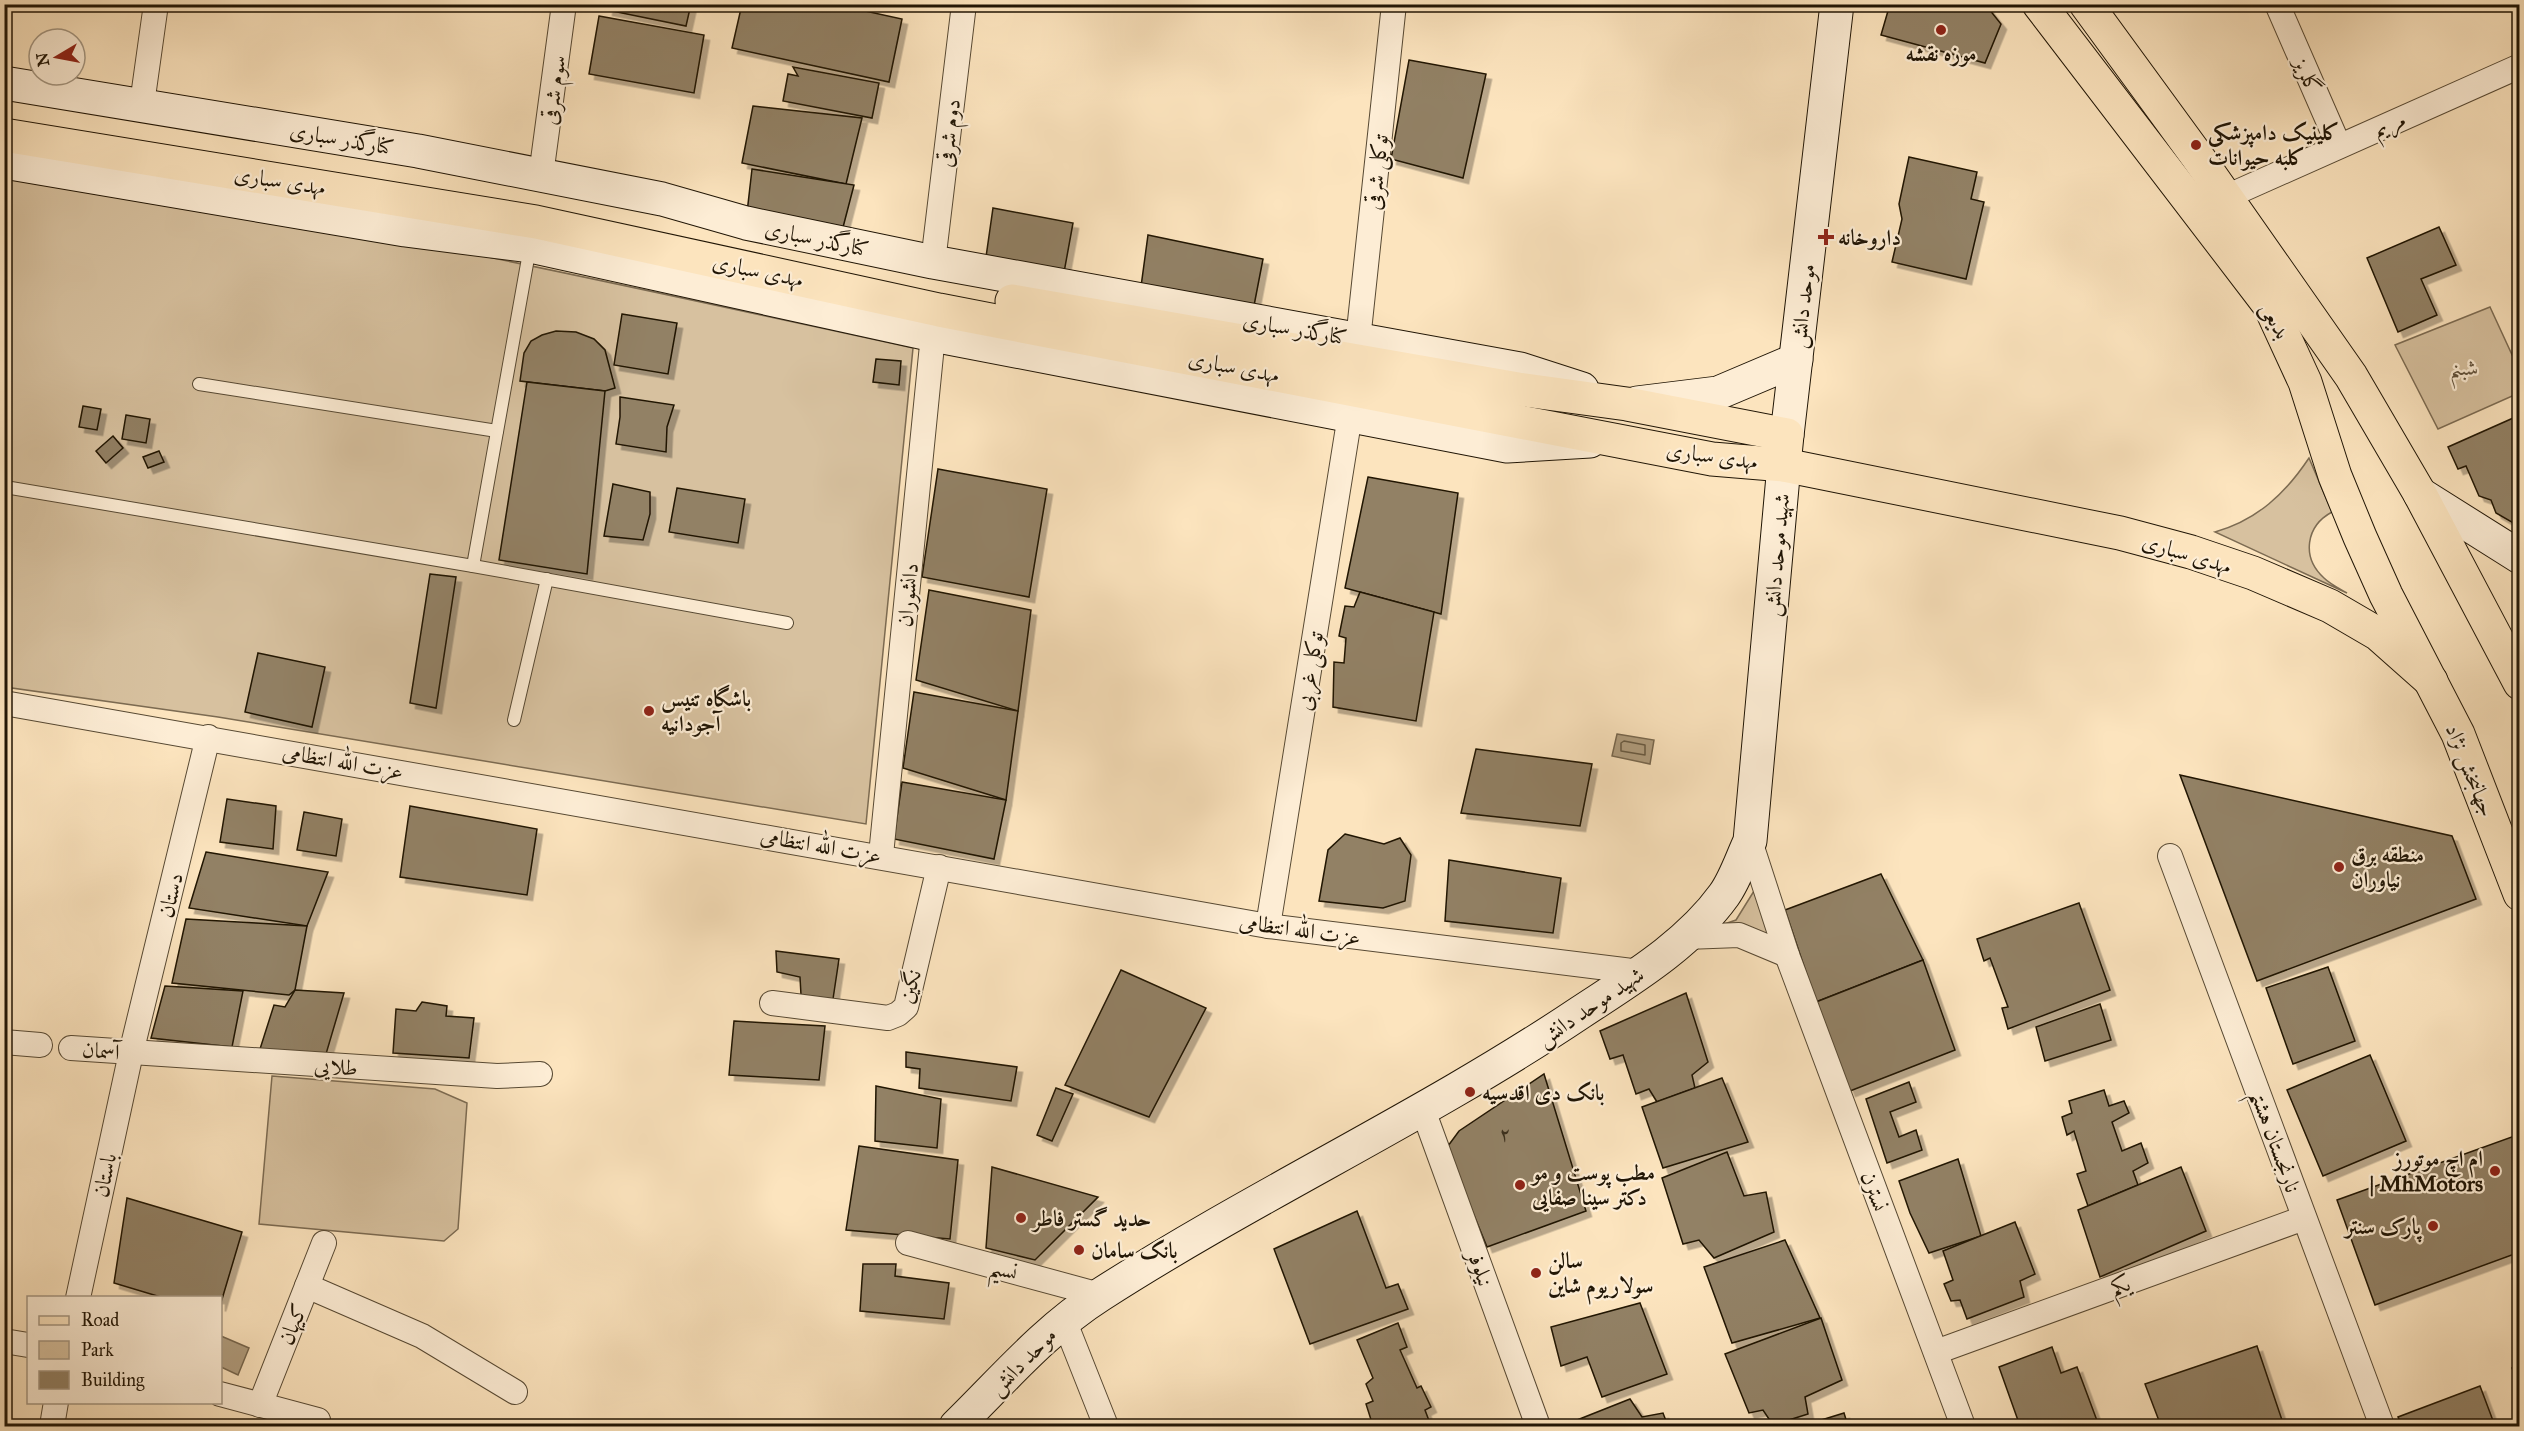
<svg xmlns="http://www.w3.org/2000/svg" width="2524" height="1431" font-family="'IM FELL Great Primer',Amiri,serif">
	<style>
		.green { fill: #d7c19f; stroke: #7c6b52; stroke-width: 1.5 }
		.water { fill: #b19e7f; stroke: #77674e; stroke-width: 1.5 }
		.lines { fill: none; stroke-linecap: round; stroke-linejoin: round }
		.shore { stroke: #685a42; stroke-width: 1.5 }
		.building { fill: #928165; stroke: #201505; stroke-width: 1.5; filter: url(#shadow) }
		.lane-casing { stroke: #574933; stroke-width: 14 }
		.street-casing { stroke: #574933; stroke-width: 26 }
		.secondary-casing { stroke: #201505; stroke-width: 35 }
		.primary-casing { stroke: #201505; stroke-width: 35 }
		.lane { stroke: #fdedd5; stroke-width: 12 }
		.street { stroke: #fdedd5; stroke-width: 24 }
		.secondary { stroke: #fdedd5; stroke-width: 33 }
		.primary { stroke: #fce4be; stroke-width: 33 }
		.poi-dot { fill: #8f2418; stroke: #fdedd5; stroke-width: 2 }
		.labels { text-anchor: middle; stroke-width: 4.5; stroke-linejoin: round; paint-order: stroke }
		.number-label { font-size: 20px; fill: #3c301d }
		.poi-label { font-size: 22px; font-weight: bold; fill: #201505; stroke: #fdedd5; text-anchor: start }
		.street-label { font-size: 22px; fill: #201505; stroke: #fdedd5 }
		.park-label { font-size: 22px; font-style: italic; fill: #60513b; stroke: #fdedd5 }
	</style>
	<defs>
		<filter id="shadow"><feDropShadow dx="5.5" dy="5.5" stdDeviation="0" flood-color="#0004"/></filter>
	</defs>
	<rect width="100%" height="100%" fill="#fce4be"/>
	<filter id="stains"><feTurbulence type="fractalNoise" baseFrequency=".00333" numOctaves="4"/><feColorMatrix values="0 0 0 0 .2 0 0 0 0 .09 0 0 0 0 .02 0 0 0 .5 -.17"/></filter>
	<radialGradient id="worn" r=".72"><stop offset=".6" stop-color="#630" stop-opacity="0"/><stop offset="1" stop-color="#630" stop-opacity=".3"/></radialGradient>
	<g class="green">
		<path d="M4,174C118,192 232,206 344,228C535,265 724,307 913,348L866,824L218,717L5,687Z"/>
		<polygon points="2490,307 2519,370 2519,393 2438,429 2395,345"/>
		<path d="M2309,458L2332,512C2306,526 2301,557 2324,578C2330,584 2340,589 2347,593L2215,532C2257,520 2285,494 2309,458Z"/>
		<polygon points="1754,891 1773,942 1727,923 1736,920"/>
		<polygon points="272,1076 435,1089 467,1103 458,1229 444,1241 259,1224"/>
	</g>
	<g class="water">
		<polygon points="1617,734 1654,740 1650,764 1612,756"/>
		<polygon points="221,1336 249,1348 238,1375 221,1367"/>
	</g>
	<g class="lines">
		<polygon class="shore" points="1624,741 1645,745 1645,755 1621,751 1621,743"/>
	</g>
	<g class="building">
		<polygon points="608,4 691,4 686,26 607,10"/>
		<polygon points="742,4 833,4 902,19 889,82 732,48"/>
		<polygon points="1890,4 1985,4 2001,24 1985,63 1881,35"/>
		<polygon points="599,16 704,35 694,93 589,74"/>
		<polygon points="1409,60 1486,74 1463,178 1391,159"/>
		<polygon points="793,67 879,83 872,118 783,101 788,74 798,76"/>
		<polygon points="753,106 862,118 846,184 742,163"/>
		<polygon points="1909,157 1977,172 1971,199 1984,202 1966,279 1892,262 1902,219 1899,204"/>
		<polygon points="752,169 854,185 841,235 747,213"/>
		<polygon points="993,208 1073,223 1063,278 985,264"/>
		<polygon points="2439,227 2456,265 2421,279 2437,315 2398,332 2367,258"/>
		<polygon points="1148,235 1263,259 1252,316 1140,294"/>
		<polygon points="622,314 677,323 668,374 614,365"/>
		<polygon points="556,331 576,332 594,339 605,350 615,388 605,391 520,381 524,353 531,341 542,335"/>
		<polygon points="876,359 901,361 899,385 873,382"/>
		<polygon points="527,382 605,391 587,574 499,560"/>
		<polygon points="620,397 674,405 667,427 666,452 616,444 620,417"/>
		<polygon points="83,406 101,409 97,430 79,427"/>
		<polygon points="126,415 150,419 146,443 122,439"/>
		<polygon points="2520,415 2520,521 2515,524 2496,513 2491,500 2479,496 2466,466 2458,469 2448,447"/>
		<polygon points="113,436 123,448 106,463 96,451"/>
		<polygon points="159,451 164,462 148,468 143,457"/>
		<polygon points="938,469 1047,489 1029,597 922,577"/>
		<polygon points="1368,477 1458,493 1441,614 1345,588"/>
		<polygon points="613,484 650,492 650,514 643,540 604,536"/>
		<polygon points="677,488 745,499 738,543 669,532"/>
		<polygon points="430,574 456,577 436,708 410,703"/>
		<polygon points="929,590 1031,610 1018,711 916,680"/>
		<polygon points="1360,592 1434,612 1416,721 1333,707 1334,662 1344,663 1346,638 1339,636 1345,606 1354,607"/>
		<polygon points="258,653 325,667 312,727 245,712"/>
		<polygon points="914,692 1018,711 1006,800 903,768"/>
		<polygon points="1476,749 1592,764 1580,826 1461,813"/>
		<polygon points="2180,775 2452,836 2476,899 2257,981"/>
		<polygon points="902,782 1006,800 994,859 894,839"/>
		<polygon points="227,799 276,806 273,849 220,842"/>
		<polygon points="410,806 537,829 527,895 400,877"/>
		<polygon points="304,812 342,819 336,856 297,850"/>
		<polygon points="1345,834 1384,844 1400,838 1411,855 1405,901 1383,908 1319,901 1328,850"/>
		<polygon points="206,852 328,872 307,926 189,908"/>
		<polygon points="1449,860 1561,878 1553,933 1445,921"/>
		<polygon points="1881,874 1923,960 1816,1002 1785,910"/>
		<polygon points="2079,903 2110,990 2008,1029 2002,1008 2008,1007 1990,958 1984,961 1977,939"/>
		<polygon points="186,919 307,926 295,990 289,995 172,983"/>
		<polygon points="776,951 839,959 833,999 801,995 800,977 777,972"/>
		<polygon points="1923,960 1955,1050 1850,1091 1816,1002"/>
		<polygon points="2328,967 2355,1041 2293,1064 2266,988"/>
		<polygon points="1121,970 1206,1008 1149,1117 1065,1085"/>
		<polygon points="165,986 243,991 232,1047 151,1038"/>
		<polygon points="295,990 344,993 326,1054 260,1049 274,1005 285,1007"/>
		<polygon points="1686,993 1708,1062 1692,1075 1695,1088 1657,1102 1649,1089 1636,1094 1623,1055 1610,1059 1600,1031"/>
		<polygon points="422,1002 447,1006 446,1016 474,1018 469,1058 393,1053 396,1009 416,1011"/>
		<polygon points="2100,1004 2111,1040 2045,1061 2036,1027"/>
		<polygon points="734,1021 825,1026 819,1080 729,1075"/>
		<polygon points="906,1052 1017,1067 1011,1101 919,1088 920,1069 906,1067"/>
		<polygon points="2370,1055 2406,1141 2323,1176 2287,1090"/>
		<polygon points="1544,1074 1586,1211 1487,1247 1451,1159 1448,1146 1459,1131"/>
		<polygon points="1722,1078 1748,1142 1663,1168 1642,1107"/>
		<polygon points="1909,1082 1916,1102 1890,1112 1899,1137 1916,1130 1922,1150 1887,1163 1866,1099"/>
		<polygon points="876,1086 941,1099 937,1148 875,1141"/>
		<polygon points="1056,1088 1073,1094 1052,1141 1037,1135"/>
		<polygon points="2104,1090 2109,1106 2124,1101 2129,1113 2112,1122 2122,1151 2141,1143 2148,1163 2133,1171 2138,1185 2088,1206 2077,1174 2086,1171 2074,1131 2067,1135 2062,1117 2072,1113 2069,1101"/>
		<polygon points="2520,1134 2520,1252 2375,1305 2337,1200"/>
		<polygon points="859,1146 958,1160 950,1239 846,1230"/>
		<polygon points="1727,1152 1744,1196 1766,1192 1774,1232 1714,1258 1699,1240 1683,1244 1662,1178"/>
		<polygon points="1958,1159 1981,1236 1929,1253 1910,1213 1899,1181"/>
		<polygon points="992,1167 1098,1197 1035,1260 986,1248"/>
		<polygon points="2181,1167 2206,1231 2100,1277 2078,1210"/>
		<polygon points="127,1198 242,1232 220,1306 220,1298 164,1298 114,1283"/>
		<polygon points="1357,1211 1386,1288 1398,1284 1408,1309 1310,1344 1274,1249"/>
		<polygon points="2015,1222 2035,1274 2020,1281 2024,1297 1967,1319 1960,1300 1951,1301 1944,1284 1953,1280 1943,1251"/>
		<polygon points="1785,1240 1820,1318 1732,1343 1704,1267"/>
		<polygon points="863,1264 896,1264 895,1276 949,1283 944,1319 860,1311"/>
		<polygon points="1640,1303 1667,1374 1602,1397 1587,1357 1561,1366 1551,1327"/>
		<polygon points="1821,1318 1842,1380 1805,1397 1808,1414 1773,1425 1763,1410 1749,1413 1725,1354"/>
		<polygon points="1398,1323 1407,1347 1400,1350 1417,1388 1421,1386 1431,1407 1425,1410 1431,1426 1373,1426 1366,1404 1373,1401 1366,1384 1373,1378 1357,1340"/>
		<polygon points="2257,1346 2284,1426 2161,1426 2145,1384"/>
		<polygon points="2052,1347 2061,1373 2077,1367 2099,1426 2020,1426 1999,1367"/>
		<polygon points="2520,1365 2520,1389 2512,1368"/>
		<polygon points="2480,1386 2495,1426 2402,1426 2398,1417"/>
		<polygon points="1630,1399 1642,1417 1663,1413 1668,1426 1573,1426 1572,1422"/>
		<polygon points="1844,1413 1848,1426 1802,1426"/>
	</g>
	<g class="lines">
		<g class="lane-casing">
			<g id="lane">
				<polyline points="199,384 497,431"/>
				<polyline points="11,488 473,566 530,247"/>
				<polyline points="473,566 787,623"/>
				<polyline points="514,720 547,579"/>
			</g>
		</g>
		<g class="street-casing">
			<g id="street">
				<polyline points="2277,4 2339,146"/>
				<polyline points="142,104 156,4"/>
				<polyline points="541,175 564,4"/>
				<polyline points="2226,197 2520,66"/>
				<polyline points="933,262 964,4"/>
				<polyline points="1358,340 1394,4"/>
				<polyline points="4,703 1268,926 1640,972"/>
				<polyline points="1750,841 1787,955 1963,1426"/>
				<polyline points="881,855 933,335"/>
				<polyline points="2170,856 2382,1426"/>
				<polyline points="1268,926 1350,415"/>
				<polyline points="1686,937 1739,935 1787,955"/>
				<polyline points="772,1003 888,1018 898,1014 906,1007 939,867"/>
				<polyline points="4,1042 40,1045"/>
				<polyline points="71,1048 497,1076 540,1074"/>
				<polyline points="1423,1110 1538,1426"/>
				<polyline points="908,1243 1100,1295"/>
				<polyline points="307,1286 422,1336 515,1392"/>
				<polyline points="78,1298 131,1053 208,737"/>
				<polyline points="1064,1320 1106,1426"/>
				<polyline points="4,1341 28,1345"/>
				<polyline points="1936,1352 2304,1218"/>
				<polyline points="220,1394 318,1420"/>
				<polyline points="260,1405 324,1243"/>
				<polyline points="52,1426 56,1402"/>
			</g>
		</g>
		<g class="secondary-casing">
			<g id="secondary">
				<polyline points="4,83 418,151 662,199 746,223 933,262 1520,369 1582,389"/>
				<polyline points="4,162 405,230 530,246 933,335 1507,446 1590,441"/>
				<polyline points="1637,403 1718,393 1796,360"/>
				<polyline points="1787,435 1837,4"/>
				<polyline points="2420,494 2520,557"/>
				<path d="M956,1426C1002,1381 1045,1330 1100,1295C1257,1194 1426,1116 1581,1012C1631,979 1688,945 1724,895C1735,880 1742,858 1750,841L1784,465"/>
			</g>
		</g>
		<g class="primary-casing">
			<g id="primary">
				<polyline points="2039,4 2270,306 2305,382 2335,476 2360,537 2386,595 2458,734 2520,894"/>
				<polyline points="2086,4 2197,156 2351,376 2420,494 2520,683"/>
				<polyline points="4,135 536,222 939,310 1712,459 1784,465 2120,533 2191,552 2253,573 2330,606 2378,634 2431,681"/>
				<polyline points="1012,301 1518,389 1627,404 1787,435 1784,465"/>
			</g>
		</g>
		<use href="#lane" class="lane"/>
		<use href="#street" class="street"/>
		<use href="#secondary" class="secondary"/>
		<use href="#primary" class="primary"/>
	</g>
	<g class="poi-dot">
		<circle cx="1941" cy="30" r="6"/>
		<circle cx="2196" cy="145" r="6"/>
		<path d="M1823 228h6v6h6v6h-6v6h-6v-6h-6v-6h6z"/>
		<circle cx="649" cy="711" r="6"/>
		<circle cx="2339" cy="867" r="6"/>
		<circle cx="1470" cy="1092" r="6"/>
		<circle cx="2495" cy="1171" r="6"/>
		<circle cx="1520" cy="1185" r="6"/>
		<circle cx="1021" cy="1218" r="6"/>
		<circle cx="2433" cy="1226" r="6"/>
		<circle cx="1079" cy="1250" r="6"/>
		<circle cx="1536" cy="1273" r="6"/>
	</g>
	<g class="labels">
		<g class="number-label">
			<text x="1505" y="1140">۲</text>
		</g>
		<g class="poi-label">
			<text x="1941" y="61" text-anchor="middle">موزه نقشه</text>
			<text x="2208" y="140">کلینیک دامپزشکی<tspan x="2208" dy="25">کلبه حیوانات</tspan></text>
			<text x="1838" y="245">داروخانه</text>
			<text x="661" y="706">باشگاه تنیس<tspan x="661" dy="25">آجودانیه</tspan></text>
			<text x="2351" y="862">منطقه برق<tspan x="2351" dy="25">نیاوران</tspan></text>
			<text x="1482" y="1100">بانک دی اقدسیه</text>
			<text x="2483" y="1166" text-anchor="end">ام اچ موتورز<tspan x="2483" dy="25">| MhMotors</tspan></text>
			<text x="1532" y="1180">مطب پوست و مو<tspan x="1532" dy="25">دکتر سینا صفایی</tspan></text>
			<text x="1033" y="1226">حدید گستر فاطر</text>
			<text x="2421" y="1234" text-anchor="end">پارک سنتر</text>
			<text x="1091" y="1258">بانک سامان</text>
			<text x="1548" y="1268">سالن<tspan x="1548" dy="25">سولاریوم شاین</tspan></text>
		</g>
		<g class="street-label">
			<text transform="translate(2308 75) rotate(66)" y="8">گلریز</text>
			<text transform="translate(553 90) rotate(-82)" y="8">سوم شرقی</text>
			<text transform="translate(2389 124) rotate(-24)" y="8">مریم</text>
			<text transform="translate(948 133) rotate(-83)" y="8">دوم شرقی</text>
			<text transform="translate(342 138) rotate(10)" y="8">کنارگذر سباری</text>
			<text transform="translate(1376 172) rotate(-84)" y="8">توکلی شرقی</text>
			<text transform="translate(280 180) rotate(9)" y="8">مهدی سباری</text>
			<text transform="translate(817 238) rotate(12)" y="8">کنارگذر سباری</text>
			<text transform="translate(758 270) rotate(12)" y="8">مهدی سباری</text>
			<text transform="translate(1802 306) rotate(-83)" y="8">موحد دانش</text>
			<text transform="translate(2276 320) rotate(61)" y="8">بدیعی</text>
			<text transform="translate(1295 328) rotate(10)" y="8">کنارگذر سباری</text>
			<text transform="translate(1234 366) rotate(11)" y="8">مهدی سباری</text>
			<text transform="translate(1712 455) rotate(8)" y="8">مهدی سباری</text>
			<text transform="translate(2187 553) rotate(17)" y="8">مهدی سباری</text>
			<text transform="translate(1776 555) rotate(-85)" y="8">شهید موحد دانش</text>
			<text transform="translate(907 595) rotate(-84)" y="8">دانشوران</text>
			<text transform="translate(1309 671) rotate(-81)" y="8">توکلی غربی</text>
			<text transform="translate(343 761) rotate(10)" y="8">عزت الله انتظامی</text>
			<text transform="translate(2471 770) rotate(68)" y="8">جهانبخش نژاد</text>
			<text transform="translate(821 845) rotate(10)" y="8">عزت الله انتظامی</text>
			<text transform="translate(170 895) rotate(-76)" y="8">دستان</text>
			<text transform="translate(1300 929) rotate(8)" y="8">عزت الله انتظامی</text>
			<text transform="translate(909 986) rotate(-73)" y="8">نگین</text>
			<text transform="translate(1590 1006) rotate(-34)" y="8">شهید موحد دانش</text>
			<text transform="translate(101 1050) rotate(5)" y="8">آسمان</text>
			<text transform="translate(336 1066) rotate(4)" y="8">طلایی</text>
			<text transform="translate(2276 1141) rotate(70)" y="8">نارنجستان هشتم</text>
			<text transform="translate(104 1175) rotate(-78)" y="8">باستان</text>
			<text transform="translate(1875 1191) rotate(70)" y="8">نسترن</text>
			<text transform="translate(1481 1268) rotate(70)" y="8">نیلوفر</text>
			<text transform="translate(1004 1269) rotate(15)" y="8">نسیم</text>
			<text transform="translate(2120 1285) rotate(-20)" y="8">یکم</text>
			<text transform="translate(292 1324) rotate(-68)" y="8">کیهان</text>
			<text transform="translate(1022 1361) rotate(-45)" y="8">موحد دانش</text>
		</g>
		<g class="park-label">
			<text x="2464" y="375">شبنم</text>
		</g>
	</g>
	<rect width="2524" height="1431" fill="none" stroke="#fce4be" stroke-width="24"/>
	<rect x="6" y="6" width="2512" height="1419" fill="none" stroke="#201505" stroke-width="3"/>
	<rect x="12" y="12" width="2500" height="1407" fill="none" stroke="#201505" stroke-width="1.5"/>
	<rect x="27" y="1296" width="195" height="108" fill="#fdedd5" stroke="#a59782" stroke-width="1.5"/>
	<rect x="39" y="1316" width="30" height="9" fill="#fce4be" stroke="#a59782" stroke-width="1.5"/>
	<text x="81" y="1326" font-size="18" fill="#201505">Road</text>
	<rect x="39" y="1341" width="30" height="18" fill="#d7c19f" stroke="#a59782" stroke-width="1.5"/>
	<text x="81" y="1356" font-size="18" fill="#201505">Park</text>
	<rect x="39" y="1371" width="30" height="18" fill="#928165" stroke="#a59782" stroke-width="1.5"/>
	<text x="81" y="1386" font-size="18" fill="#201505">Building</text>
	<g transform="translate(57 57) rotate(260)"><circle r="28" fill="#fdedd5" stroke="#a59782" stroke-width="1.5"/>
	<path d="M0-4.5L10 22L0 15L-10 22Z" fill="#8f2418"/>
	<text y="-9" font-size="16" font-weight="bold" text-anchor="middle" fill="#201505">N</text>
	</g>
	<rect width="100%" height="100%" filter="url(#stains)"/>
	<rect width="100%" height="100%" fill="url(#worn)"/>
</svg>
